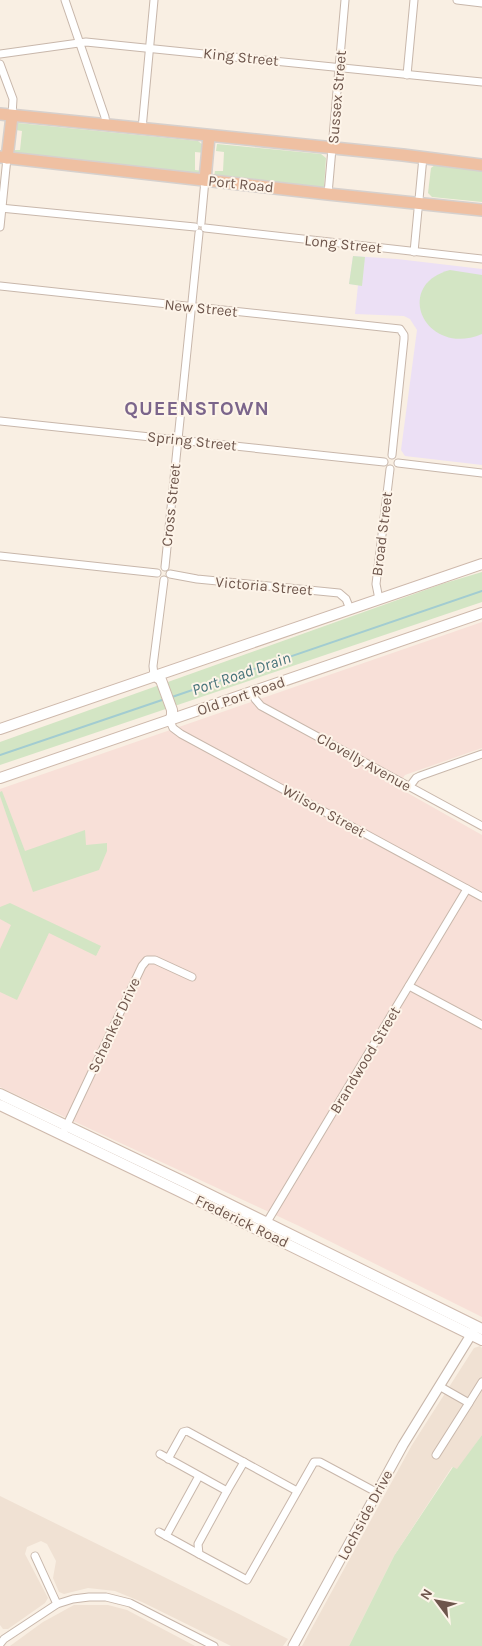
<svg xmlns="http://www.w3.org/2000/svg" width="482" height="1646" font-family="Karla,sans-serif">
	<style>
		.residential { fill: #f0e1d3 }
		.commercial { fill: #f8e0d8 }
		.education { fill: #ece0f5 }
		.green { fill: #d3e5c4 }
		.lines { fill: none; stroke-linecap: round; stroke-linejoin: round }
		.stream { stroke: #a2ccd1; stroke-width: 2 }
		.minor-casing { stroke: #c8b7ab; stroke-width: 9 }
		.tertiary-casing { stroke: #c8b7ab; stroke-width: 11 }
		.secondary-casing { stroke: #ceb9ac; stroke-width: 12 }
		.trunk-casing { stroke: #d6d0cd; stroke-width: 14 }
		.minor { stroke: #fff; stroke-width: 7 }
		.tertiary { stroke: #fff; stroke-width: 9 }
		.secondary { stroke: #fff; stroke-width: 10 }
		.trunk { stroke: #efc0a2; stroke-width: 11 }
		.labels { text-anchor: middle; stroke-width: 4; stroke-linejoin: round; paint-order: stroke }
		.street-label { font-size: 15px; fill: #6e564c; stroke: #fdf4e9 }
		.water-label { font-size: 16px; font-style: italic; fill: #467379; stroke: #fdf4e9 }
		.district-label { font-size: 20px; font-weight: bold; letter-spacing: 1px; fill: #7b658b; stroke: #fdf4e9 }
	</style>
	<rect width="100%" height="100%" fill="#f9efe3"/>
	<g class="residential">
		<polygon points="480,1346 482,1348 482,1435 457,1470 452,1467 394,1556 349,1646 302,1646 412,1445 474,1348"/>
		<polygon points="0,1496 239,1614 288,1639 283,1646 231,1646 142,1602 115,1591 88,1588 64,1594 59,1592 53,1578 56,1561 47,1544 41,1541 27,1547 25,1554 48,1598 45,1603 8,1629 3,1629 0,1625"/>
		<polygon points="74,1605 108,1605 127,1610 195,1646 10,1646 43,1622"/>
	</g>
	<polygon class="commercial" points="482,622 482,748 405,775 397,787 482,835 482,1317 299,1226 0,1087 0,789"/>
	<polygon class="education" points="353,256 397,259 482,269 482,465 405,456 401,450 417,330 410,319 404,316 355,314 358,285 349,284"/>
	<g class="green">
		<polygon points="18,123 198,141 204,146 205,153 195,152 195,170 204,171 201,175 15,155 14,150 20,150 22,131 16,130"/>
		<polygon points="217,144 321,154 326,158 324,188 214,176 215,171 223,171 224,152 216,151"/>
		<polygon points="435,165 482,171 482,202 432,197 428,193 431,168"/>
		<polygon points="353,256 365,257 362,286 349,284"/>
		<path d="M450,270L482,275V334C425,358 392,285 450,270Z"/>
		<polygon points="482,572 482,602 0,765 0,742 442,584"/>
		<polygon points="2,791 25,851 85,830 86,845 107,843 107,851 99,870 33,892 0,796 0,792"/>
		<polygon points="10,903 101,946 96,956 49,933 17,1000 0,992 0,949 11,925 0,919 0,907"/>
		<polygon points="482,1435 482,1646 349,1646 394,1556 453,1467 457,1469"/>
	</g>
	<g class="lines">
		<g class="stream">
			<polyline points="172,697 482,591"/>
			<polyline points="0,755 165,699"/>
		</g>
		<g class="minor-casing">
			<g id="minor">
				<polyline points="65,0 105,117 106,125"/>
				<polyline points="457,0 482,3"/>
				<polyline points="0,54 86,42 482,82"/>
				<polyline points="0,64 13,99 12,116"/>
				<polyline points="407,75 414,0"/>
				<polyline points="142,129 154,0"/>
				<polyline points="328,194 345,0"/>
				<polyline points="0,208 195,227"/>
				<polyline points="201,223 205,180"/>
				<polyline points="0,227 7,158"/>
				<polyline points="205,228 482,259"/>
				<polyline points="414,252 423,157"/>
				<polyline points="0,286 400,329 404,335 404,339 392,455"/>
				<polyline points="0,421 384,462"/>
				<polyline points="398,463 482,473"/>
				<polyline points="0,556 157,573"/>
				<polyline points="165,567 199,233"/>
				<polyline points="170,574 197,579 339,593 346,599 350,609"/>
				<polyline points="379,599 376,584 390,469"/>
				<polyline points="154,675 153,666 164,580"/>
				<polyline points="252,692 255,699 261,706 482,826"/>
				<polyline points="170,721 173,728 181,734 482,897"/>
				<polyline points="410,786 416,778 420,776 482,754"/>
				<polyline points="409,986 482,1025"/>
				<polyline points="65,1129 142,966 147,960 155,960 192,977"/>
				<polyline points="264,1227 467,889"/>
				<polyline points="439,1386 469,1403 482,1382"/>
				<polyline points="160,1454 227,1491 198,1544 199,1554 247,1580 314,1462 320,1462 376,1492"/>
				<polyline points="436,1455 469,1403"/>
				<polyline points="168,1459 183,1432 187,1431 297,1491"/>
				<polyline points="227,1491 244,1462"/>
				<polyline points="159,1532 199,1554"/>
				<polyline points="166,1536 199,1476"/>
				<polyline points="35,1556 57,1604"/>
				<polyline points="0,1644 4,1639 57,1604 73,1599 89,1597 106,1597 130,1603 214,1646"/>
			</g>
		</g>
		<g class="tertiary-casing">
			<polyline id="tertiary" points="293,1646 403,1445 474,1330"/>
		</g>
		<g class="secondary-casing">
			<g id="secondary">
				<polyline points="154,675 161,680 172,710 172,715 170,721"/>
				<polyline points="0,729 482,564"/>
				<polyline points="0,778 482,613"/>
				<polyline points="0,1094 184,1182 482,1329"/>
				<polyline points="0,1105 179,1191 482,1340"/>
			</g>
		</g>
		<g class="trunk-casing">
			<g id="trunk">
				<polyline points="0,114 403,155 482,165"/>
				<polyline points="0,157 328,194 482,210"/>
				<polyline points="7,158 12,116"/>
				<polyline points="205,180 209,136"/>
			</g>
		</g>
		<use href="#minor" class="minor"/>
		<use href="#tertiary" class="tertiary"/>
		<use href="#secondary" class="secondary"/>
		<use href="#trunk" class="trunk"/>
	</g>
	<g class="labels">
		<g class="street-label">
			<text transform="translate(241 57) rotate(6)" y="5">King Street</text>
			<text transform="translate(337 97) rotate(-85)" y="5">Sussex Street</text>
			<text transform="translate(241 184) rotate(6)" y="5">Port Road</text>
			<text transform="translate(343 244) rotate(6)" y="5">Long Street</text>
			<text transform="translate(201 308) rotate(6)" y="5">New Street</text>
			<text transform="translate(192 441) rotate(6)" y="5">Spring Street</text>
			<text transform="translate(171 505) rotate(-84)" y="5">Cross Street</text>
			<text transform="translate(382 534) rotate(-83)" y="5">Broad Street</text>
			<text transform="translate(264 586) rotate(5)" y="5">Victoria Street</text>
			<text transform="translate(241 696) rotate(-19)" y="5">Old Port Road</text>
			<text transform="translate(364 762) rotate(29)" y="5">Clovelly Avenue</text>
			<text transform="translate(324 811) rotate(29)" y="5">Wilson Street</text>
			<text transform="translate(114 1025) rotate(-65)" y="5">Schenker Drive</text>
			<text transform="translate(365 1060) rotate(-59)" y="5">Brandwood Street</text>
			<text transform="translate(242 1221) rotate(26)" y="5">Frederick Road</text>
			<text transform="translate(365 1515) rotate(-62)" y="5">Lochside Drive</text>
		</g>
		<g class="water-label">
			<text transform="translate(241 673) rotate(-19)" y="6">Port Road Drain</text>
		</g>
		<g class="district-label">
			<text x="197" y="415">QUEENSTOWN</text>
		</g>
	</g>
	<g transform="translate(437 1601) rotate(302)" stroke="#fdf4e9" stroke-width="4" paint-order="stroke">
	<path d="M0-4L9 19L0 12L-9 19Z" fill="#6e564c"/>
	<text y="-8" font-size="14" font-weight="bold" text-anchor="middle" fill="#6e564c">N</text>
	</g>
</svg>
